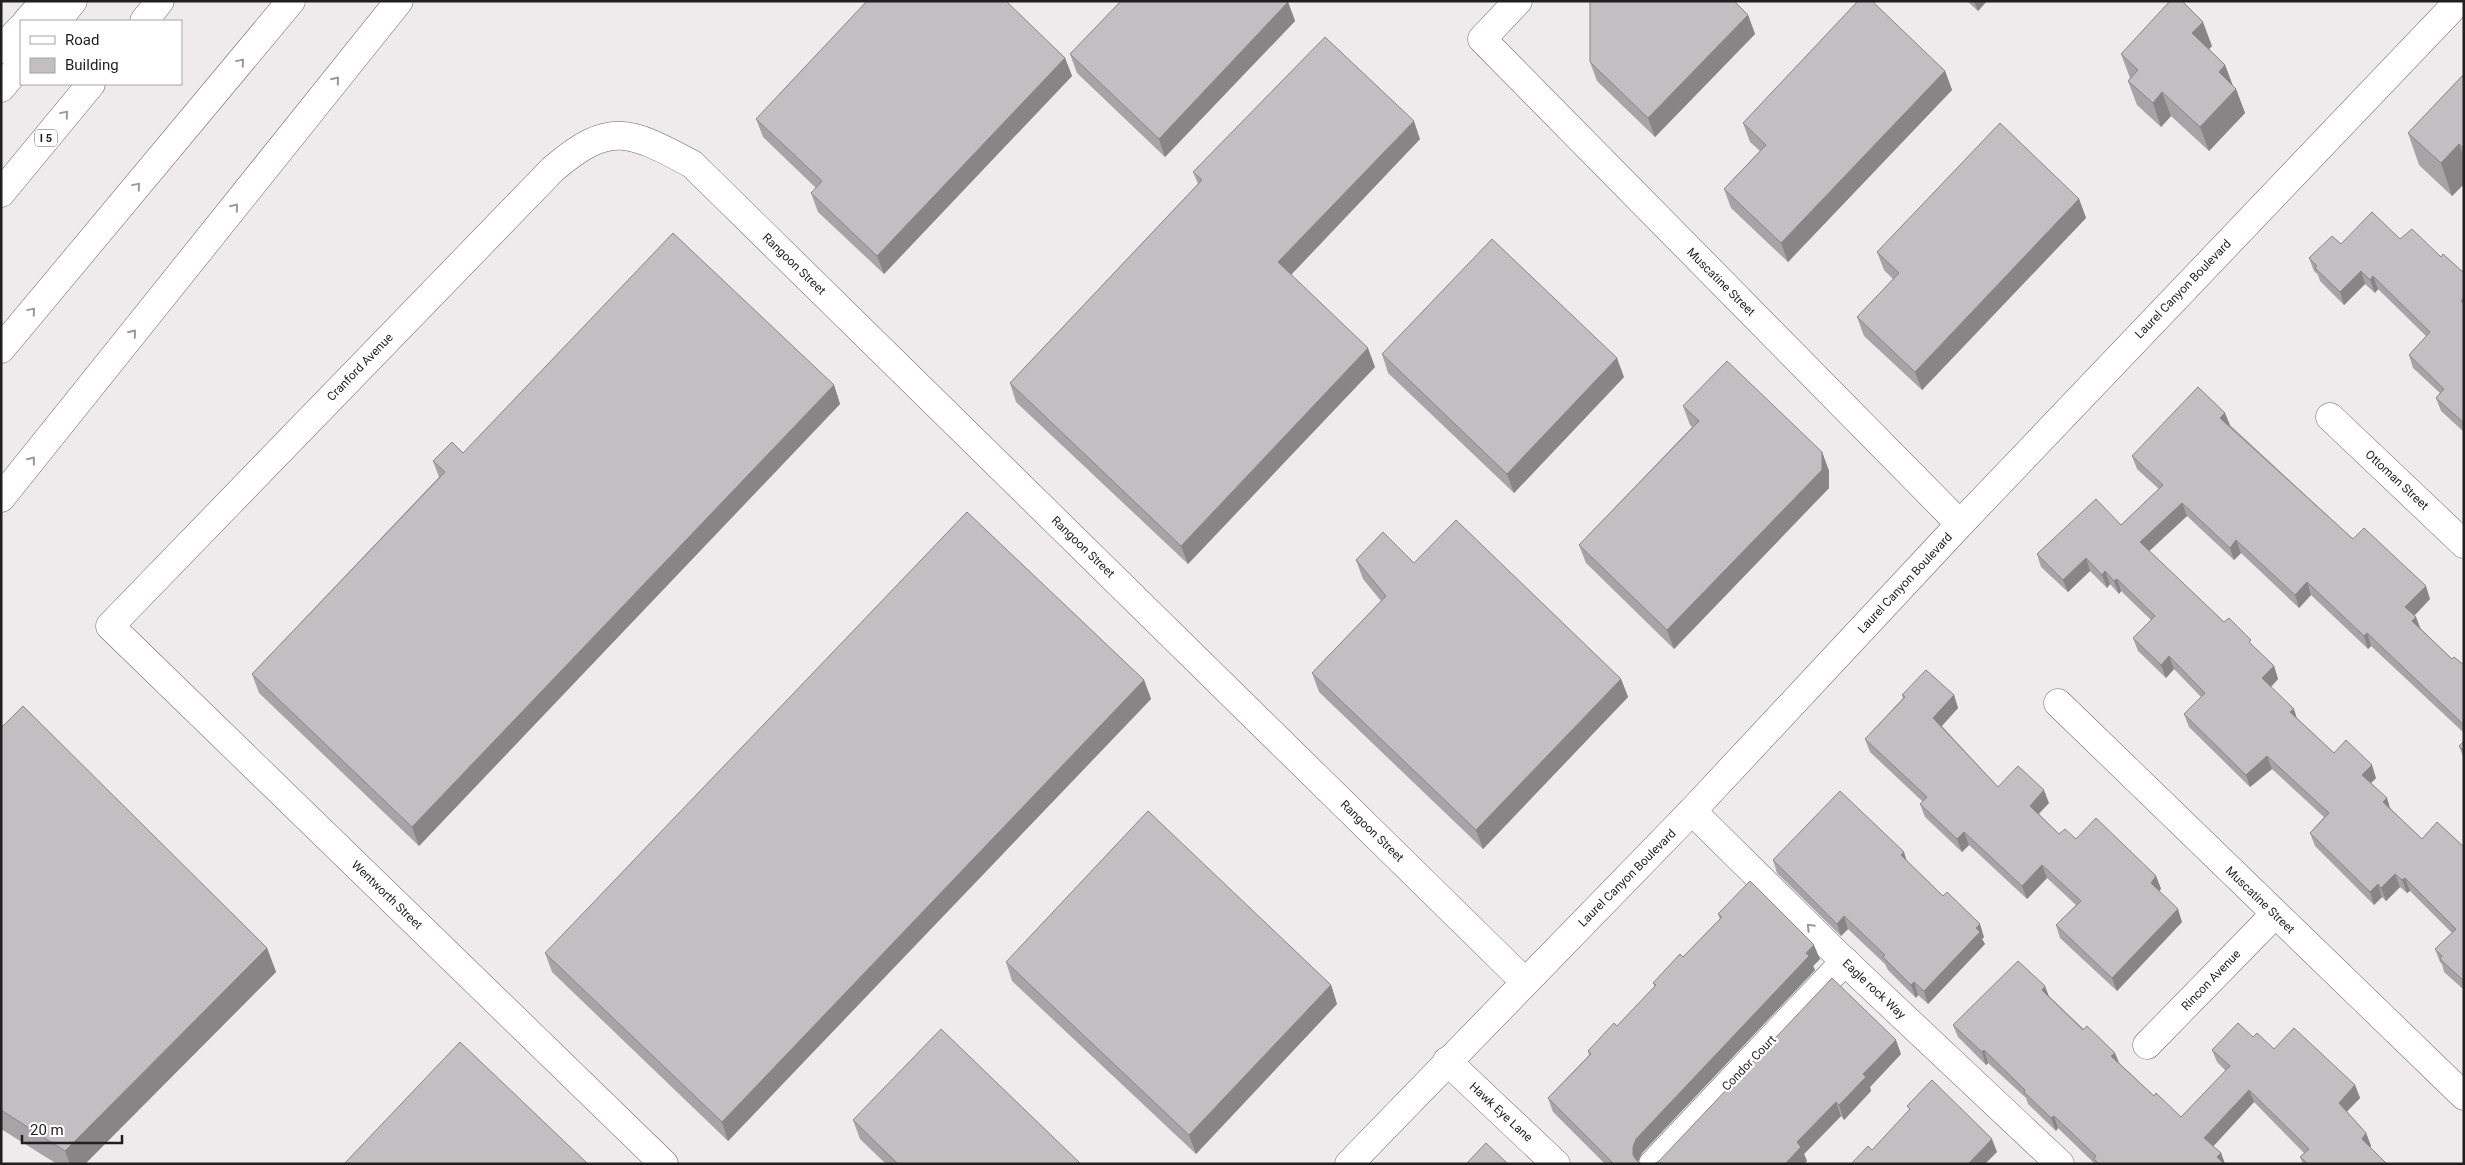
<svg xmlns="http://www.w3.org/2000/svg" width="2465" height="1165" font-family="Roboto,sans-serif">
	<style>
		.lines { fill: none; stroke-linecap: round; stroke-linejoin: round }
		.minor-casing { stroke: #6c6868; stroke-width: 29 }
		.primary-casing { stroke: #6c6868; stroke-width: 29 }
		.motorway-casing { stroke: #6c6868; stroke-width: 29 }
		.minor { stroke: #fff; stroke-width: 28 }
		.primary { stroke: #fff; stroke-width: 28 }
		.motorway { stroke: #fff; stroke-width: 28 }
		.wall { fill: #a7a3a6 }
		.shaded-wall { fill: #888587 }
		.building { fill: #c2bec1; stroke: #888587 }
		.oneway { stroke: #9b9a9a }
		.labels { text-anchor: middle; stroke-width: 4.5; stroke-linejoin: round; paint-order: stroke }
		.shield { fill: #fff; stroke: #636262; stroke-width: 1 }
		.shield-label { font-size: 11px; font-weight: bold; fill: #201e1e }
		.street-label { font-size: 12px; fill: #201e1e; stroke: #fff }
	</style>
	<rect width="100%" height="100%" fill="#efeaeb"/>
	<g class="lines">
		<g class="minor-casing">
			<g id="minor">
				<polyline points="1518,1 1482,39 1960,524"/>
				<polyline points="2330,417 2464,544"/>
				<polyline points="2058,703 2464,1096"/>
				<polyline points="1692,811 1840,957 2060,1164"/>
				<polyline points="2147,1045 2274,915"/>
				<polyline points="1447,1061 1556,1164"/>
				<path d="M664,1164L110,626L553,169C610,120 630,131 692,164L1525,982"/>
				<polyline points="1653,1164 1845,961"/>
			</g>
		</g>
		<g class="primary-casing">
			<polyline id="primary" points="1349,1164 1692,811 1960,524 2459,1"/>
		</g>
		<g class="motorway-casing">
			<g id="motorway">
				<polyline points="27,21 45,1"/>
				<polyline points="57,21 73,1"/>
				<polyline points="144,21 160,1"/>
				<polyline points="1,49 21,28"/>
				<polyline points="1,88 21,64"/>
				<polyline points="1,193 91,84"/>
				<polyline points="1,349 291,1"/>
				<polyline points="1,498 399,1"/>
			</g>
		</g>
		<use href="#minor" class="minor"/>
		<use href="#primary" class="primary"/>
		<use href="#motorway" class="motorway"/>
	</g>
	<g class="wall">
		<polygon points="1967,1 1987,1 1978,11"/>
		<polygon points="1288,2 1295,21 1165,157 1077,73 1070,54"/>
		<polygon points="1748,15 1755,34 1655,137 1597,81 1590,62"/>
		<polygon points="2212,46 2209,49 2225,65 2233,86 2236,89 2245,113 2209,151 2171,116 2161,127 2137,105 2128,81 2130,78 2121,54"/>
		<polygon points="1065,58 1072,76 884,274 818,212 811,193 816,188 763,137 756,119"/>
		<polygon points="1945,71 1952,90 1788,262 1731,208 1724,189 1760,151 1750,142 1743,123"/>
		<polygon points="2464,74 2464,184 2452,196 2419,165 2408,133"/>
		<polygon points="1420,139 1291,275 1375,367 1188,564 1016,402 1010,383 1198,184 1193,172"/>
		<polygon points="2079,199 2086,218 1922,390 1864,336 1857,317 1893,279 1884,270 1877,252"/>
		<polygon points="2400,239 2441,257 2464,273 2464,432 2441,411 2436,398 2440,393 2413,368 2409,355 2426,336 2378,289 2375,293 2365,284 2344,305 2320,281 2318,275 2314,271 2309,258 2341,244"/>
		<polygon points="1382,354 1624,377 1514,493 1388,373"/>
		<polygon points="834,385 840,404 419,846 259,693 252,674 439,477 433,461"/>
		<polygon points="1683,406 1822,452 1829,471 1829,488 1674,649 1586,563 1579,545 1692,427 1690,425"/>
		<polygon points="2230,425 2353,539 2430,599 2414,616 2416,617 2420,628 2452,659 2464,665 2464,733 2371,646 2368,649 2311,595 2299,608 2241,553 2234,560 2187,516 2149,551 2224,622 2254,647 2274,666 2278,679 2271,687 2297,718 2334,753 2376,778 2371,783 2391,809 2422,839 2464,847 2464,990 2444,972 2442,964 2440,962 2435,949 2452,933 2410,891 2407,893 2400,887 2386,901 2382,897 2374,905 2315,846 2310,833 2324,817 2272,769 2250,787 2189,727 2184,714 2201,697 2174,669 2166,678 2138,651 2133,638 2151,620 2121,591 2119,594 2110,584 2107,588 2090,571 2068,592 2041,567 2037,554 2121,525 2159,489 2137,469 2132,456"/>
		<polygon points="1356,560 1414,563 1621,679 1628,697 1483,849 1319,692 1312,673 1381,601 1363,579"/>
		<polygon points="1144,680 1151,699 728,1141 552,972 545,953"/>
		<polygon points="1902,695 1954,695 1958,708 1942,726 1998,787 2049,803 2039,814 2059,834 2076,839 2156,876 2161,889 2159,891 2182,922 2117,991 2060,938 2056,925 2076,905 2047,878 2027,899 1969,845 1962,852 1925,817 1920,804 1923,802 1870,752 1865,739 1903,698"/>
		<polygon points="1,728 267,948 276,972 85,1164 57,1164 1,1129"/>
		<polygon points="2464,741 2464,759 2459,746"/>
		<polygon points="1773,860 1907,861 1984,937 1982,939 1985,944 1928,1004 1918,995 1916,998 1888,970 1885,964 1848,929 1841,936 1777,873"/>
		<polygon points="1718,914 1820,959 1813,966 1815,970 1642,1153 1638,1161 1642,1164 1605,1164 1553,1112 1548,1098 1589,1055 1588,1051 1617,1026 1655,987 1653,983 1683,957 1720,919"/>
		<polygon points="1006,962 1331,985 1337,1004 1196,1154 1012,981"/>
		<polygon points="2049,996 2154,1096 2181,1117 2226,1071 2217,1062 2212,1050 2253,1037 2274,1049 2355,1085 2360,1098 2347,1112 2366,1133 2371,1146 2370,1147 2387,1164 2303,1164 2300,1157 2304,1153 2254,1102 2213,1146 2221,1153 2225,1164 2095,1164 2058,1128 2056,1131 2028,1104 2026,1098 1988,1063 1986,1065 1958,1037 1953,1025"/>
		<polygon points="1901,1054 1870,1087 1871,1091 1844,1120 1841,1116 1804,1154 1807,1161 1654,1164"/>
		<polygon points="853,1120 1081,1164 886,1164 860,1139"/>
	</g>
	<g class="shaded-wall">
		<polygon points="1974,1 1987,1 1978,11"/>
		<polygon points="1288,2 1295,21 1165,157 1159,139"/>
		<polygon points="1748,15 1755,34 1655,137 1648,118"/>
		<polygon points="2203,22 2212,46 2201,57 2192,33"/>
		<polygon points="1065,58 1072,76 884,274 877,256"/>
		<polygon points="2225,65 2234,89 2219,72"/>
		<polygon points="1945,71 1952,90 1788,262 1781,243"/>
		<polygon points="2236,89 2245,113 2209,151 2200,127"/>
		<polygon points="2162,92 2171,116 2161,127 2153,103"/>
		<polygon points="1414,121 1420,139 1285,281 1278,262"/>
		<polygon points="2459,144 2464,157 2464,184 2452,196 2441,163"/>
		<polygon points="2079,199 2086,218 1922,390 1915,372"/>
		<polygon points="2361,271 2365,284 2344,305 2340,292"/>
		<polygon points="2373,276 2378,289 2375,293 2370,280"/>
		<polygon points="1368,348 1375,367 1188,564 1181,546"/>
		<polygon points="1617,358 1624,377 1514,493 1507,474"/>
		<polygon points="834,385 840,404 419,846 412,827"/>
		<polygon points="2225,413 2230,425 2225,430 2220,418"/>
		<polygon points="1822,452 1829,471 1829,488 1674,649 1667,630"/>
		<polygon points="2182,503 2187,516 2145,555 2140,542"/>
		<polygon points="2236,540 2241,553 2234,560 2230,548"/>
		<polygon points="2086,558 2090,571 2068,592 2063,580"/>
		<polygon points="2105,571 2110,584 2107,588 2102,575"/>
		<polygon points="2117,579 2121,591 2119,594 2114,581"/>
		<polygon points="2307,582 2311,595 2299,608 2295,595"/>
		<polygon points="2426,586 2430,599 2410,620 2405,607"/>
		<polygon points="2416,617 2421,630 2412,621"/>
		<polygon points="2367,633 2371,646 2368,649 2364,636"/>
		<polygon points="2169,656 2174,669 2166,678 2161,665"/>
		<polygon points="2274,666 2278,679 2267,691 2262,678"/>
		<polygon points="1621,679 1628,697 1483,849 1476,830"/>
		<polygon points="1144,680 1151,699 728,1141 722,1122"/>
		<polygon points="1954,695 1958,708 1938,730 1933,718"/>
		<polygon points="2294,709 2298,722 2290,712"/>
		<polygon points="2267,756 2272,769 2250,787 2246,775"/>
		<polygon points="2372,765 2376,778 2367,787 2362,775"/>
		<polygon points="2044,790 2049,803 2034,818 2030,806"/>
		<polygon points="2387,798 2391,811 2383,802"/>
		<polygon points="1964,832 1969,845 1962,852 1957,839"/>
		<polygon points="1904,852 1908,865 1901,855"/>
		<polygon points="2042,865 2047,878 2027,899 2022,886"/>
		<polygon points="2395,874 2400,887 2386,901 2381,888"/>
		<polygon points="2156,876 2161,889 2155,896 2151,883"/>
		<polygon points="2405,878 2410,891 2407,893 2402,880"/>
		<polygon points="2378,884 2382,897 2374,905 2370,892"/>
		<polygon points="2178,909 2182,922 2117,991 2112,978"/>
		<polygon points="1844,916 1848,929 1841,936 1837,924"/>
		<polygon points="1980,924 1984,937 1982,939 1985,944 1928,1004 1924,991"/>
		<polygon points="1814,945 1820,959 1813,966 1815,970 1642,1153 1638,1161 1638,1164 1633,1155 1633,1147 1636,1139"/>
		<polygon points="267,948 276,972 85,1164 70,1164 65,1151"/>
		<polygon points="1914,982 1918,995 1916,998 1911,985"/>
		<polygon points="1331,985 1337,1004 1196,1154 1189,1135"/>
		<polygon points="2045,986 2050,999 2042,990"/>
		<polygon points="1896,1040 1901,1054 1870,1087 1871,1091 1844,1120 1839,1105 1863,1074"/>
		<polygon points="1984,1050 1988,1063 1986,1065 1982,1052"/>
		<polygon points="2115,1053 2120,1065 2111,1056"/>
		<polygon points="2355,1085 2360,1098 2343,1115 2339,1103"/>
		<polygon points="2249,1090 2254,1102 2209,1151 2204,1138"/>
		<polygon points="1836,1102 1841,1116 1804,1154 1807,1161 1804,1164 1785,1164 1797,1142"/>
		<polygon points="2054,1116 2058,1128 2056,1131 2051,1118"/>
		<polygon points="2366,1133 2371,1146 2366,1151 2362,1139"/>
		<polygon points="1992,1139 1997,1152 1985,1164 1968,1164"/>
		<polygon points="2221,1153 2225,1164 2220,1164 2217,1157"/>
	</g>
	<g class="building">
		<polygon points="867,1 1006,1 1065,58 877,256 811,193 822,181 756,119"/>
		<polygon points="1121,1 1287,1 1288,2 1159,139 1070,54"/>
		<polygon points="1590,1 1734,1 1748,15 1648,118 1590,62"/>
		<polygon points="1858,1 1872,1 1945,71 1781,243 1724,189 1766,145 1743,123"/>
		<polygon points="2170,1 2182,1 2203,22 2192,33 2225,65 2219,72 2236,89 2200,127 2162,92 2153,103 2128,81 2138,70 2121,54"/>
		<polygon points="1325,37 1414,121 1278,262 1368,348 1181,546 1010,383 1202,180 1193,172"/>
		<polygon points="2464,74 2464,149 2459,144 2441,163 2408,133"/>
		<polygon points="2000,123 2079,199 1915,372 1857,317 1899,273 1877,252"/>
		<polygon points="2372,212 2400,239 2412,229 2441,257 2443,254 2464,273 2464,298 2461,301 2464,304 2464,423 2436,398 2444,389 2409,355 2430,332 2373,276 2370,280 2361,271 2340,292 2315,268 2317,266 2309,258 2332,236 2341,244"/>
		<polygon points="673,233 834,385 412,827 252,674 445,472 433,461 452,442 463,453"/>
		<polygon points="1492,239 1617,358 1507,474 1382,354"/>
		<polygon points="1727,361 1822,452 1822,470 1667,630 1579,545 1699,421 1683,406"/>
		<polygon points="2198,387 2225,413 2220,418 2353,539 2364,528 2426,586 2405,607 2416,617 2412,621 2452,659 2454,657 2464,665 2464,725 2367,633 2364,636 2307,582 2295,595 2236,540 2230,548 2182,503 2140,542 2224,622 2229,618 2251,640 2249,642 2274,666 2262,678 2294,709 2290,712 2334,753 2346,740 2372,765 2362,775 2387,798 2383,802 2422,839 2437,822 2464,847 2464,981 2440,959 2442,956 2435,949 2456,929 2405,878 2402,880 2395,874 2381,888 2378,884 2370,892 2310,833 2329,813 2267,756 2246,775 2184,714 2205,693 2169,656 2161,665 2133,638 2155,616 2117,579 2114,581 2105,571 2102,575 2086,558 2063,580 2037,554 2096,499 2121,525 2163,485 2132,456"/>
		<polygon points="967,512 1144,680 722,1122 545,953"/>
		<polygon points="1456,520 1621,679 1476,830 1312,673 1386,596 1356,560 1383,532 1414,563"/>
		<polygon points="1926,670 1954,695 1933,718 1998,787 2018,766 2044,790 2030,806 2059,834 2065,829 2076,839 2096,818 2156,876 2151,883 2178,909 2112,978 2056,925 2081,901 2042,865 2022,886 1964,832 1957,839 1920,804 1927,797 1865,739 1905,697 1902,695"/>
		<polygon points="23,706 267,948 65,1151 1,1110 1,728"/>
		<polygon points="2464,741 2464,751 2459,746"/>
		<polygon points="1840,791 1904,852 1901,855 1943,896 1947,892 1980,924 1976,928 1980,932 1924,991 1914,982 1911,985 1883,957 1885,955 1844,916 1837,924 1773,860"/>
		<polygon points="1148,811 1331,985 1189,1135 1006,962"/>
		<polygon points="1750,881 1814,945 1806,953 1809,956 1636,1139 1633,1147 1633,1155 1637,1161 1642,1164 1614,1164 1548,1098 1591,1054 1588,1051 1614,1023 1617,1026 1656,985 1653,983 1680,954 1683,957 1722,917 1718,914"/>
		<polygon points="2018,961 2045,986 2042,990 2083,1030 2087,1026 2115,1053 2111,1056 2154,1096 2156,1093 2181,1117 2230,1066 2212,1050 2238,1023 2253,1037 2257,1033 2274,1049 2294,1028 2355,1085 2339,1103 2366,1133 2362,1139 2387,1164 2308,1164 2300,1157 2309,1149 2249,1090 2204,1138 2221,1153 2217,1157 2224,1164 2099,1164 2094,1159 2096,1156 2054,1116 2051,1118 2024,1092 2025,1090 1984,1050 1982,1052 1953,1025"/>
		<polygon points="1832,978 1896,1040 1863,1074 1866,1077 1839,1105 1836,1102 1797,1142 1801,1147 1785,1164 1654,1164 1659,1161"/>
		<polygon points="941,1029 1081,1164 898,1164 853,1120"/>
		<polygon points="460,1042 588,1164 344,1164"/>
		<polygon points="1932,1080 1992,1139 1968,1164 1851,1164 1868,1146 1872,1150 1910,1109 1907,1106"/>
		<polygon points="1486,1143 1508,1164 1466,1164"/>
	</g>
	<defs><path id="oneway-chevron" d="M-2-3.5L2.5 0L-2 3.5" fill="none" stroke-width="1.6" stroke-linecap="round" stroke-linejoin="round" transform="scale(1.25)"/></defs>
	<g class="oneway">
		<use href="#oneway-chevron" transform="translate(241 62) rotate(-50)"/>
		<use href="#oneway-chevron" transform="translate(336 80) rotate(-51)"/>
		<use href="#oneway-chevron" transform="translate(65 114) rotate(-50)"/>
		<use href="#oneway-chevron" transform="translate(137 186) rotate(-50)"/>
		<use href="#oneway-chevron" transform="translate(235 207) rotate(-51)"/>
		<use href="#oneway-chevron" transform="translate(32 311) rotate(-50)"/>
		<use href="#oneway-chevron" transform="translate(133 333) rotate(-51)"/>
		<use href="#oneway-chevron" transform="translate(32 460) rotate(-51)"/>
		<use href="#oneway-chevron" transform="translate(1810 927) rotate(-135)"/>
	</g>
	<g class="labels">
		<rect class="shield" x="35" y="129.5" width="22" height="17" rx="4"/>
		<g class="shield-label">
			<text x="46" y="142">I 5</text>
		</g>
		<g class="street-label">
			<text transform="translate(794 264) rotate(44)" y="4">Rangoon Street</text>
			<text transform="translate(1721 282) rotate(45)" y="4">Muscatine Street</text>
			<text transform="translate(2183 289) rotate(-46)" y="4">Laurel Canyon Boulevard</text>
			<text transform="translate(360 367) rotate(-46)" y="4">Cranford Avenue</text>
			<text transform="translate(2397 480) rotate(43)" y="4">Ottoman Street</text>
			<text transform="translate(1083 547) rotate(44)" y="4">Rangoon Street</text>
			<text transform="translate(1905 583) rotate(-47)" y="4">Laurel Canyon Boulevard</text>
			<text transform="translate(1372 831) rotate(44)" y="4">Rangoon Street</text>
			<text transform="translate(1627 878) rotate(-45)" y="4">Laurel Canyon Boulevard</text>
			<text transform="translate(387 895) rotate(44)" y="4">Wentworth Street</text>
			<text transform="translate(2260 900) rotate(44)" y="4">Muscatine Street</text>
			<text transform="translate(2211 980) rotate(-46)" y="4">Rincon Avenue</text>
			<text transform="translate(1874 989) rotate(43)" y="4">Eagle rock Way</text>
			<text transform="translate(1749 1063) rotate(-46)" y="4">Condor Court</text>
			<text transform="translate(1501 1112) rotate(43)" y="4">Hawk Eye Lane</text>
		</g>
	</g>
	<rect width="2465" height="1165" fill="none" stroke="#201e1e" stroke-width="5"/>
	<rect x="20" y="20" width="162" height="65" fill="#ffffff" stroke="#a6a5a5"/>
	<rect x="30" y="36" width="25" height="8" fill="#ffffff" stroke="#a6a5a5"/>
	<text x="65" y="45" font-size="15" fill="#201e1e">Road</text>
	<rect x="30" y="58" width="25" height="15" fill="#c2bec1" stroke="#a6a5a5"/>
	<text x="65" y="70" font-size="15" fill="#201e1e">Building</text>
	<path d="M22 1135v8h100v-8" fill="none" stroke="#201e1e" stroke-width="2.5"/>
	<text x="30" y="1135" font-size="15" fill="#201e1e" stroke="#ffffff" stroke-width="4" paint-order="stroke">20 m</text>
</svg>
